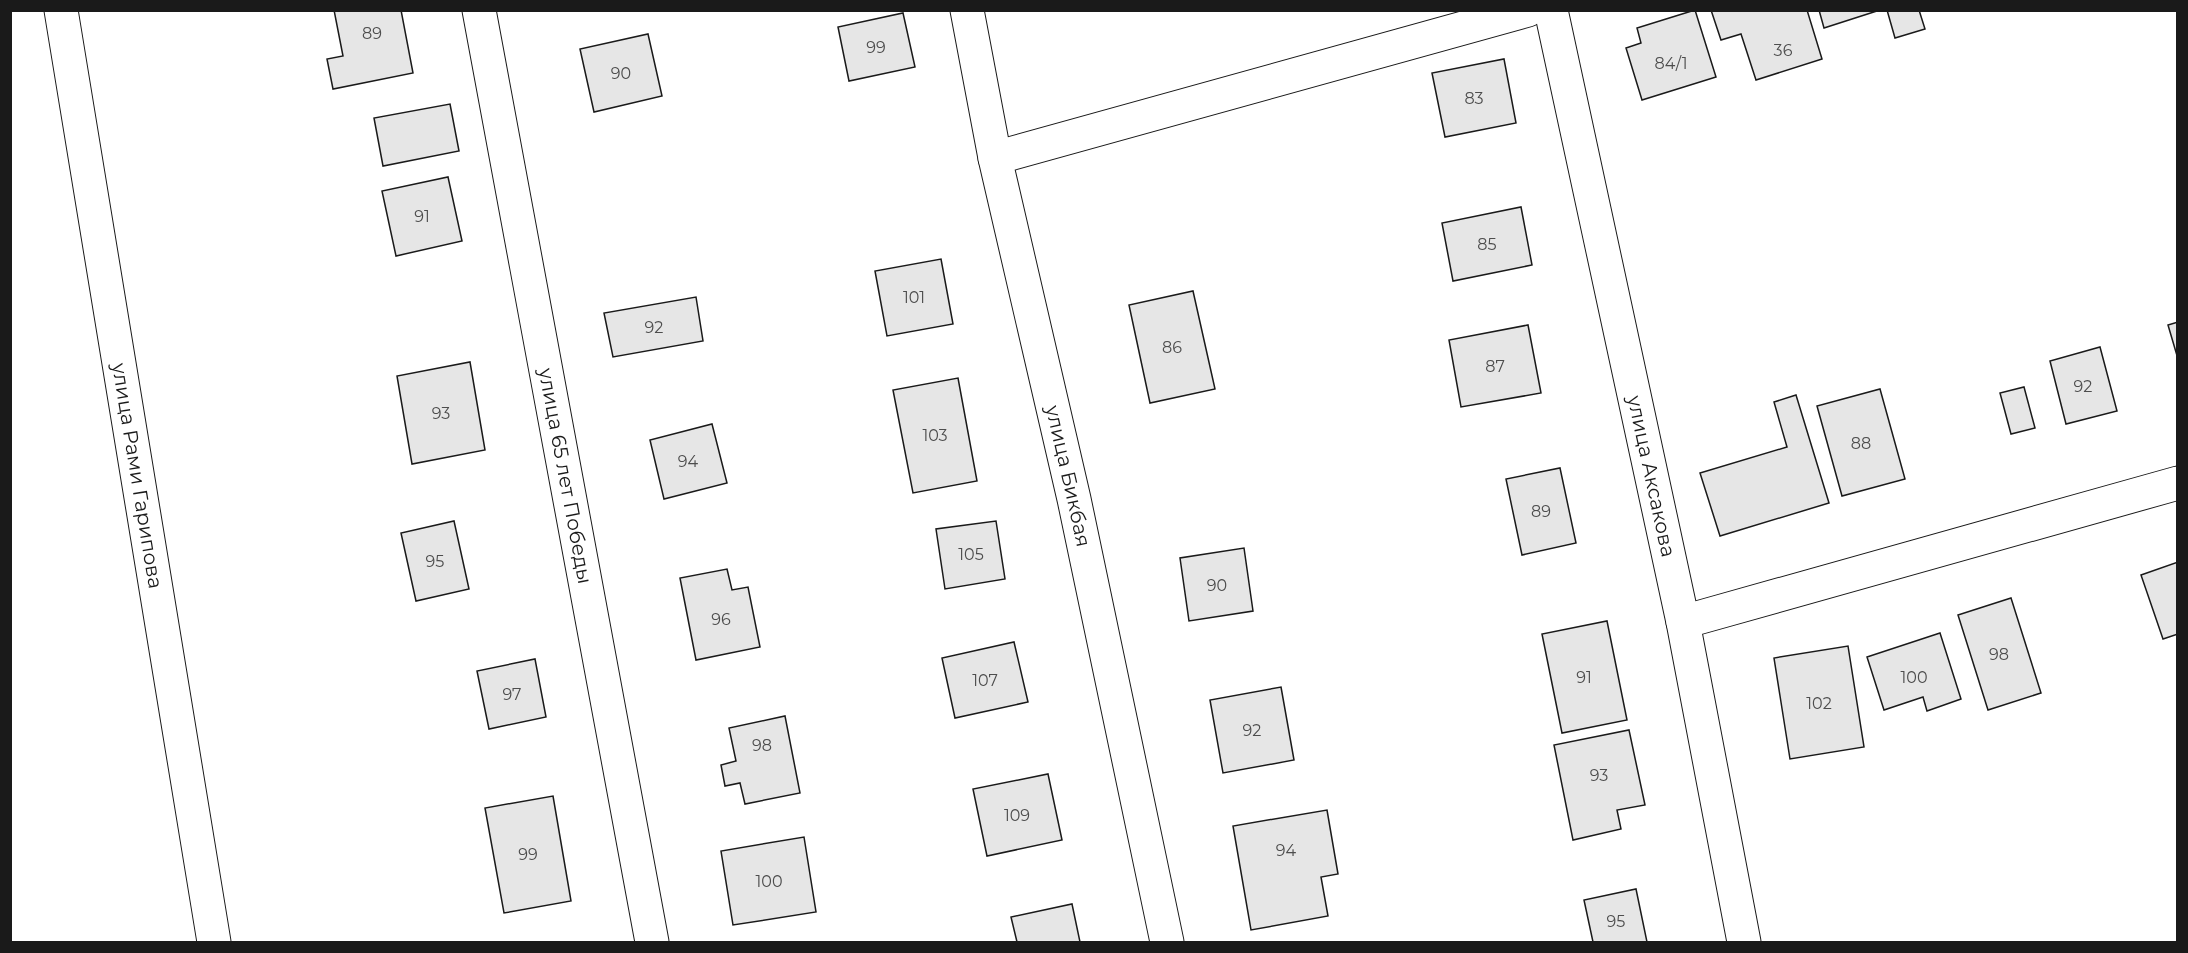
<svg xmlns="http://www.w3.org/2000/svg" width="2188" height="953" font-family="Montserrat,sans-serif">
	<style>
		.building { fill: #e6e6e6; stroke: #1a1a1a; stroke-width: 1.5 }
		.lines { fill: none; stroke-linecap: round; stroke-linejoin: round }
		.minor-casing { stroke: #1a1a1a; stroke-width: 35 }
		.minor { stroke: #fff; stroke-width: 33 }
		.labels { text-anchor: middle; stroke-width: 4.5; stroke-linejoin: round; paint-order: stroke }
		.number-label { font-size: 16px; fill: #4d4d4d }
		.street-label { font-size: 20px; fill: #1a1a1a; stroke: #fff }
	</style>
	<rect width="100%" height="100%" fill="#fff"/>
	<g class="building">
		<polygon points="334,10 401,10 413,73 333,89 327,59 343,56"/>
		<polygon points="1695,10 1716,77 1642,100 1626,48 1641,43 1637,28"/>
		<polygon points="1711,10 1807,10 1822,59 1756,80 1741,34 1721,40"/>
		<polygon points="1819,10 1880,10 1824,28"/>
		<polygon points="1887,10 1919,10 1925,29 1895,38"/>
		<polygon points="903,13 915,67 849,81 838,27"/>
		<polygon points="648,34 662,96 594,112 580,49"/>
		<polygon points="1504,59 1516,123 1445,137 1432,73"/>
		<polygon points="450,104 459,151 383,166 374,118"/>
		<polygon points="448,177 462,241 396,256 382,191"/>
		<polygon points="1521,207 1532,265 1453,281 1442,223"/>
		<polygon points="941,259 953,324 887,336 875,271"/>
		<polygon points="1193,291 1215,389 1150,403 1129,305"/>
		<polygon points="696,297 703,341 613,357 604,313"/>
		<polygon points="2178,322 2178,359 2168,325"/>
		<polygon points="1528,325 1541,393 1461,407 1449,340"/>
		<polygon points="2100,347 2117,411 2066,424 2050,361"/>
		<polygon points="470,362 485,450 412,464 397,376"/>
		<polygon points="958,378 977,481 913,493 893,390"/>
		<polygon points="2024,387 2035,428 2011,434 2000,393"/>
		<polygon points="1880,389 1905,479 1842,496 1817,406"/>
		<polygon points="1796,395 1829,503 1720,536 1700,473 1787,447 1774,402"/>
		<polygon points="712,424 727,483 664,499 650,440"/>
		<polygon points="1560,468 1576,543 1522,555 1506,479"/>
		<polygon points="454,521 469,589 416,601 401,533"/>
		<polygon points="996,521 1005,579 945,589 936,529"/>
		<polygon points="1244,548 1253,611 1189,621 1180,558"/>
		<polygon points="2178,562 2178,634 2163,639 2141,575"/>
		<polygon points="727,569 732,590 748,587 760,647 696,660 680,578"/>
		<polygon points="2011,598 2041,693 1988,710 1958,615"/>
		<polygon points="1607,621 1627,720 1562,733 1542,634"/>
		<polygon points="1940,633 1961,699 1927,711 1923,697 1884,710 1867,657"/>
		<polygon points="1014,642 1028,702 955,718 942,658"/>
		<polygon points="1848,646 1864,747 1790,759 1774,658"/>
		<polygon points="535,659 546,717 489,729 477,671"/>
		<polygon points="1281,687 1294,760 1223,773 1210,700"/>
		<polygon points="785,716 800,793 745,804 740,783 725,786 721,765 736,761 729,728"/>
		<polygon points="1629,730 1645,805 1617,810 1621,829 1573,840 1554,745"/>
		<polygon points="1048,774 1062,840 987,856 973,789"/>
		<polygon points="553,796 571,901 504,913 485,808"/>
		<polygon points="1327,810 1338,874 1321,877 1328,916 1251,930 1233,826"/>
		<polygon points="804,837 816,912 733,925 721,851"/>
		<polygon points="1636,889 1647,942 1593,942 1584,900"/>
		<polygon points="1072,904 1080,942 1017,942 1011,917"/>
	</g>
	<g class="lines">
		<g class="minor-casing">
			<g id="minor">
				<path id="s1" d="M61,10L214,942"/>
				<path id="s2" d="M479,10L652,942"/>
				<path id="s3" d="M967,10L995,158L1074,499L1167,942"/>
				<path id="s4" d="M1551,10L1683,622L1744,942"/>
				<polyline points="995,158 1528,10"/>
				<polyline points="1683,622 2178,483"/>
			</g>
		</g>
		<use href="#minor" class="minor"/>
	</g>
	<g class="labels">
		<g class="number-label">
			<text x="372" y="39">89</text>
			<text x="876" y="53">99</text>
			<text x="1783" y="56">36</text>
			<text x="1671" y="69">84/1</text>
			<text x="621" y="79">90</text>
			<text x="1474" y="104">83</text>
			<text x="422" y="222">91</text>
			<text x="1487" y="250">85</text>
			<text x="914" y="303">101</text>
			<text x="654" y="333">92</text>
			<text x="1172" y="353">86</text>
			<text x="1495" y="372">87</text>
			<text x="2083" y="392">92</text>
			<text x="441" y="419">93</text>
			<text x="935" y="441">103</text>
			<text x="1861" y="449">88</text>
			<text x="688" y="467">94</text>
			<text x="1541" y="517">89</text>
			<text x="971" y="560">105</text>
			<text x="435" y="567">95</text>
			<text x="1217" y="591">90</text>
			<text x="721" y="625">96</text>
			<text x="1999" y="660">98</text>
			<text x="1584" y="683">91</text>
			<text x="1914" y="683">100</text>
			<text x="985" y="686">107</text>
			<text x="512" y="700">97</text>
			<text x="1819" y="709">102</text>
			<text x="1252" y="736">92</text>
			<text x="762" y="751">98</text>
			<text x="1599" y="781">93</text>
			<text x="1017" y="821">109</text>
			<text x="1286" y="856">94</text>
			<text x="528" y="860">99</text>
			<text x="769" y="887">100</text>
			<text x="1616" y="927">95</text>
		</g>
		<g class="street-label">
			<text dy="7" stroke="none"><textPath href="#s2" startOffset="474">улица 65 лет Победы</textPath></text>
			<text dy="7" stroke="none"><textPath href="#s3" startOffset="477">улица Бикбая</textPath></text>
			<text dy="7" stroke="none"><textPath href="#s4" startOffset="477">улица Аксакова</textPath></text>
			<text dy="7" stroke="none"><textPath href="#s1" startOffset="472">улица Рами Гарипова</textPath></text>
		</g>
	</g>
	<rect width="2188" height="953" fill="none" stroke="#1a1a1a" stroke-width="24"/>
</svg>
